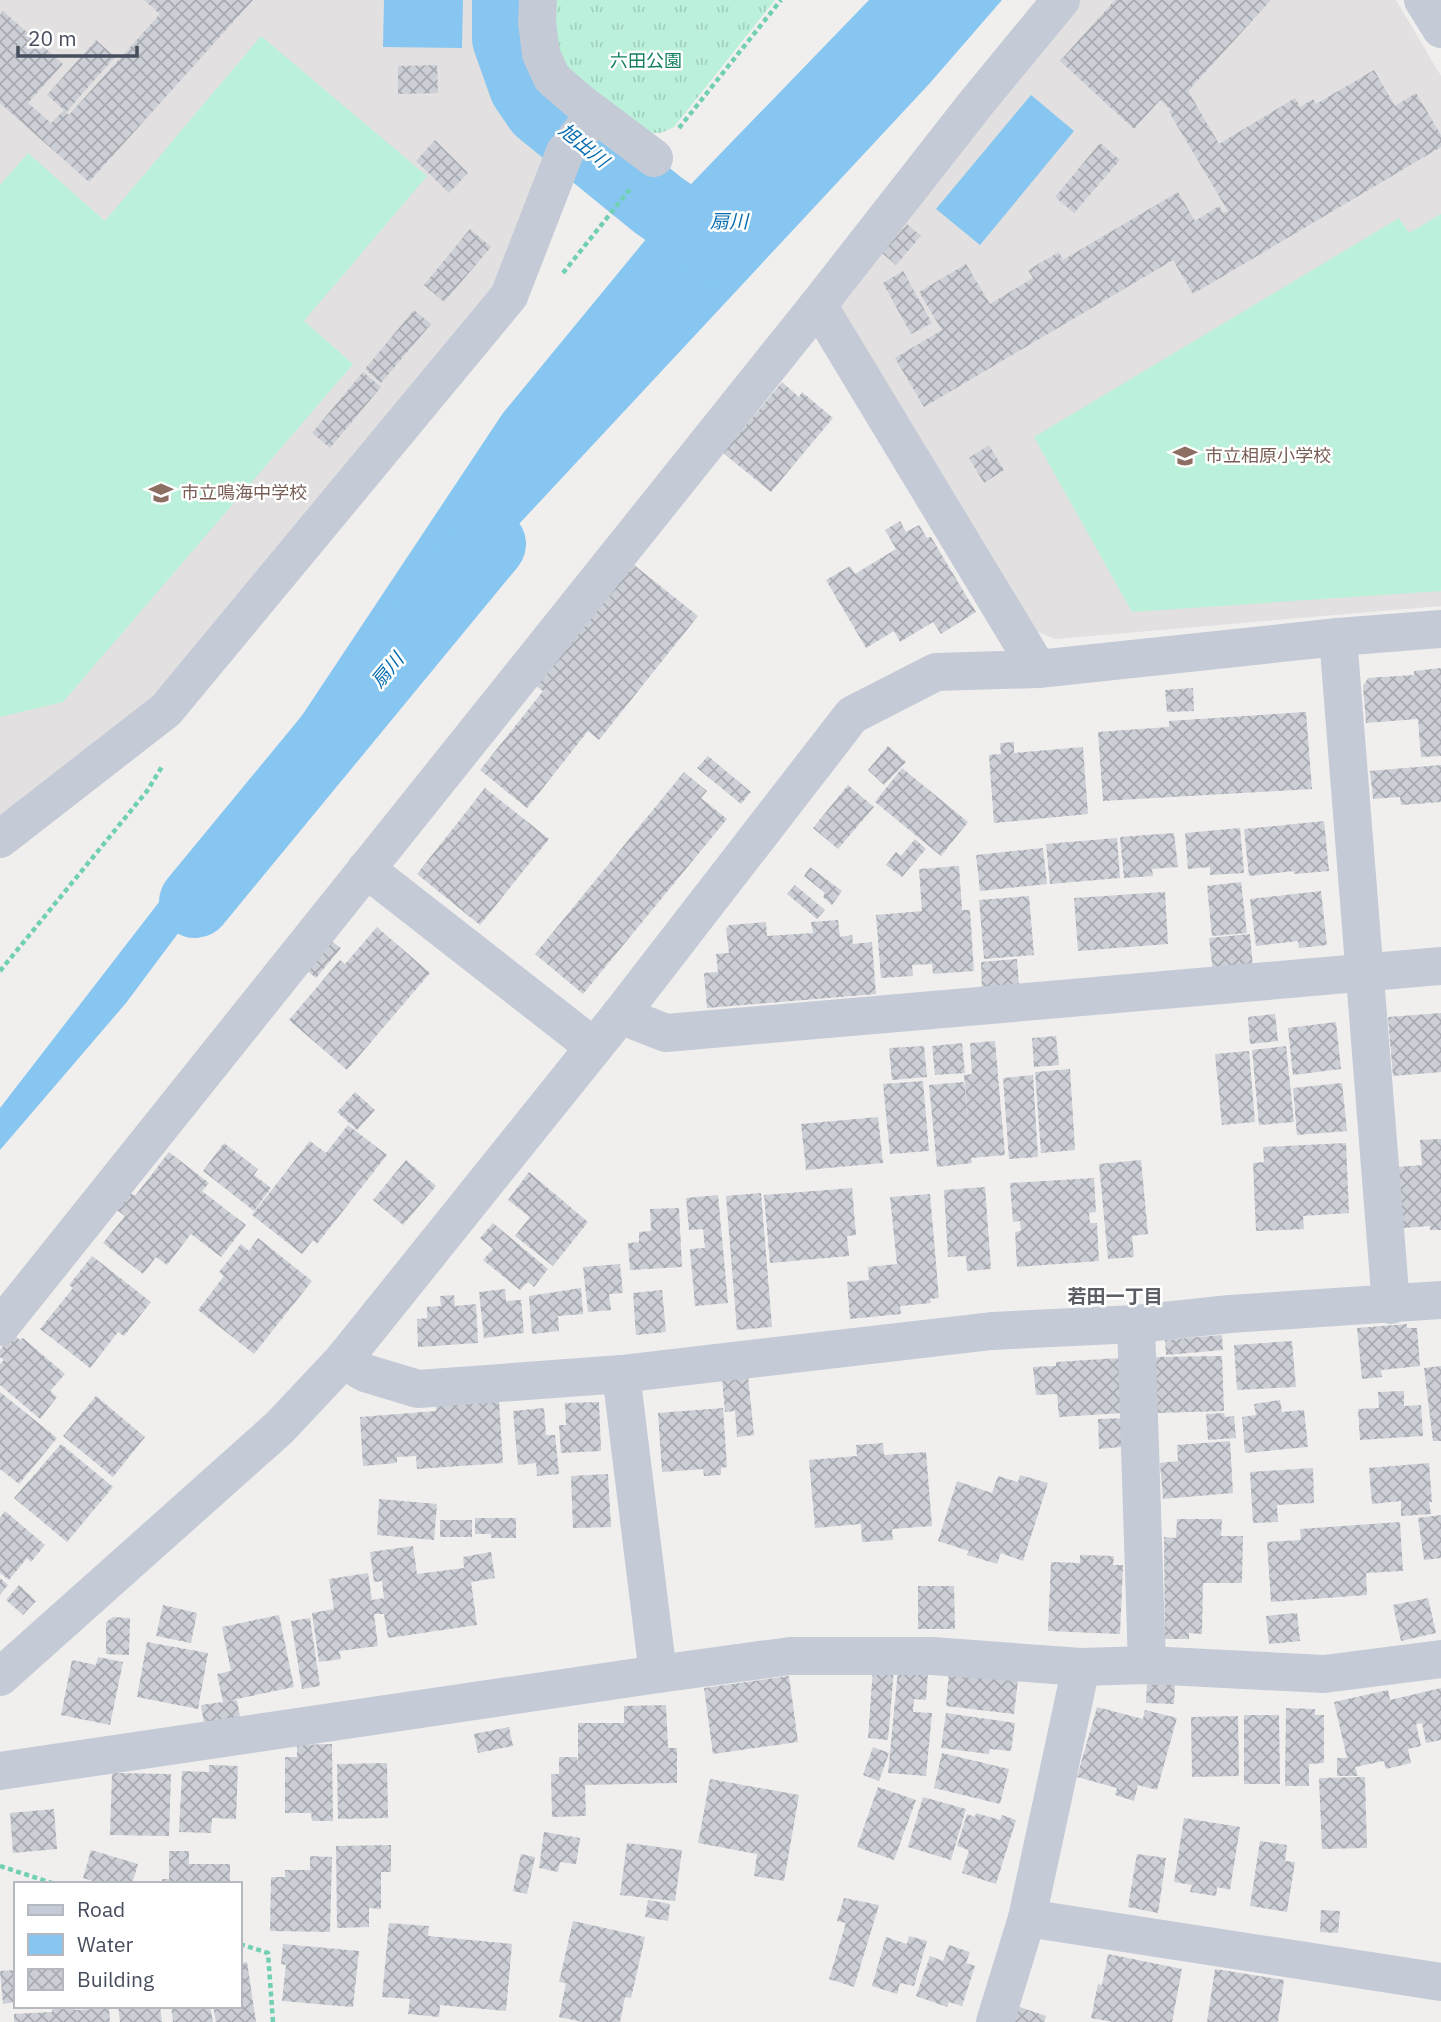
<svg xmlns="http://www.w3.org/2000/svg" width="1441" height="2022" font-family="'IBM Plex Sans','Noto Sans JP',sans-serif">
	<style>
		.education { fill: #e2e0e0 }
		.grass { fill: url(#grass-tufts) }
		.pitch { fill: #bbf1da }
		.water { fill: #86c6f0 }
		.lines { fill: none; stroke-linecap: round; stroke-linejoin: round }
		.river { stroke: #86c6f0; stroke-width: 72 }
		.building { fill: url(#building-cross-hatch) }
		.path { stroke: #71d0b3; stroke-width: 4.5; stroke-dasharray: 5 3.5; stroke-linecap: butt }
		.minor { stroke: #c4cad6; stroke-width: 38 }
		.labels { text-anchor: middle; stroke-width: 5; stroke-linejoin: round; paint-order: stroke }
		.park-label { font-size: 18px; fill: #13815f; stroke: #fff }
		.education-label { font-size: 18px; fill: #785e54; stroke: #fff; text-anchor: start }
		.water-label { font-size: 19px; font-style: italic; fill: #066caf; stroke: #fff }
		.neighbourhood-label { font-size: 19px; font-weight: bold; fill: #5b5d64; stroke: #fff }
	</style>
	<defs>
		<pattern id="grass-tufts" width="24" height="20" patternUnits="userSpaceOnUse" patternTransform="scale(1.75)"><rect width="24" height="20" fill="#bbf1da"/><path d="M3 7l-1-3M5 7V3M7 7l1-3M15 17l-1-3M17 17v-4M19 17l1-3" fill="none" stroke="#a2d0be"/></pattern>
		<pattern id="building-cross-hatch" width="8" height="8" patternUnits="userSpaceOnUse" patternTransform="scale(1.75)"><rect width="8" height="8" fill="#cdcfd6"/><path d="M0 0l8 8M0 8l8-8" fill="none" stroke="#a8aab1"/></pattern>
	</defs>
	<rect width="100%" height="100%" fill="#f1efee"/>
	<g class="education">
		<polygon points="0,0 491,0 493,42 513,96 527,116 551,141 492,287 152,698 0,817"/>
		<polygon points="1079,0 1396,0 1441,76 1441,606 1055,639 1034,630 840,307"/>
	</g>
	<polygon class="grass" points="550,0 775,0 674,127 661,133 643,133 562,69"/>
	<g class="pitch">
		<polygon points="261,36 427,176 304,321 353,364 63,702 0,717 0,185 28,153 105,221"/>
		<polygon points="1441,214 1441,591 1132,612 1034,437 1399,218 1409,233"/>
	</g>
	<g class="water">
		<polygon points="384,0 463,0 462,48 383,47"/>
		<polygon points="869,0 1002,0 930,83 342,714 126,1003 0,1150 0,1108 295,726 503,413 693,182"/>
		<polygon points="1031,95 1074,131 980,245 936,209"/>
	</g>
	<g class="lines">
		<g class="river">
			<polyline points="508,0 508,39 525,87 540,109 658,205 723,250"/>
			<polyline points="195,902 490,544"/>
		</g>
	</g>
	<g class="building">
		<polygon points="144,0 253,0 89,182 0,103 0,15 3,11 63,64 28,103 51,123 64,110 47,95 96,40 115,57 80,96 66,113 69,115 160,14"/>
		<polygon points="1115,0 1271,0 1188,91 1219,144 1295,98 1300,107 1313,99 1316,104 1374,70 1395,106 1416,93 1441,135 1441,147 1193,294 1173,260 924,407 895,358 942,330 919,292 966,264 990,304 1033,278 1028,270 1059,252 1063,260 1178,192 1195,221 1219,206 1223,213 1228,211 1169,112 1171,110 1160,100 1134,129 1060,61"/>
		<polygon points="437,65 438,93 398,94 398,66"/>
		<polygon points="435,140 468,173 449,193 416,161"/>
		<polygon points="1100,143 1120,160 1074,213 1055,197"/>
		<polygon points="907,224 921,236 896,265 882,253"/>
		<polygon points="470,229 491,247 444,302 424,285"/>
		<polygon points="903,271 932,323 911,334 883,283"/>
		<polygon points="414,310 431,324 381,383 365,369"/>
		<polygon points="363,372 381,387 330,448 312,433"/>
		<polygon points="782,382 799,397 802,392 833,418 771,492 723,453"/>
		<polygon points="989,445 1004,470 984,483 969,458"/>
		<polygon points="900,521 906,532 919,525 927,538 931,537 976,612 941,634 933,622 900,642 894,631 866,648 826,580 850,566 855,574 896,549 885,530"/>
		<polygon points="634,565 698,616 599,740 588,731 527,808 480,770 543,691 536,686"/>
		<polygon points="1441,668 1441,756 1421,757 1418,719 1366,723 1363,686 1368,678 1414,675 1414,671"/>
		<polygon points="1193,688 1194,711 1167,712 1165,690"/>
		<polygon points="1306,712 1312,789 1103,801 1098,732 1169,727 1169,721"/>
		<polygon points="1014,742 1014,753 1083,747 1088,814 994,823 989,755 1001,754 1000,743"/>
		<polygon points="888,746 906,762 884,785 868,770"/>
		<polygon points="708,756 751,792 741,804 697,768"/>
		<polygon points="1441,765 1441,802 1401,805 1400,797 1373,799 1370,771"/>
		<polygon points="902,768 968,822 941,856 875,802"/>
		<polygon points="684,772 707,791 701,798 727,819 583,994 535,954"/>
		<polygon points="848,785 874,807 838,849 813,828"/>
		<polygon points="485,788 549,839 480,925 417,874"/>
		<polygon points="1324,821 1329,871 1294,874 1294,871 1249,876 1244,829"/>
		<polygon points="1240,828 1244,873 1210,875 1210,867 1188,869 1185,833"/>
		<polygon points="1174,833 1178,867 1152,869 1153,876 1124,878 1120,837"/>
		<polygon points="1117,838 1120,878 1050,884 1046,844"/>
		<polygon points="915,839 926,849 902,877 886,865 896,852 901,856"/>
		<polygon points="1043,848 1047,884 980,891 976,855"/>
		<polygon points="959,866 962,910 970,910 974,971 933,974 932,964 912,965 913,976 881,978 876,915 922,911 919,869"/>
		<polygon points="810,867 842,891 832,905 823,897 825,893 804,876"/>
		<polygon points="1241,882 1247,933 1212,936 1207,886"/>
		<polygon points="795,885 825,910 817,919 787,894"/>
		<polygon points="1321,891 1327,945 1299,948 1298,941 1256,946 1250,899"/>
		<polygon points="1165,892 1168,944 1078,951 1074,898"/>
		<polygon points="1029,896 1034,955 984,959 979,900"/>
		<polygon points="838,920 840,937 852,935 853,944 872,942 876,994 707,1008 704,973 718,972 716,954 729,953 726,929 729,925 766,922 767,936 813,933 811,922"/>
		<polygon points="377,927 430,973 347,1070 289,1020 340,960 345,964"/>
		<polygon points="1250,934 1253,968 1213,972 1209,938"/>
		<polygon points="330,940 341,948 316,978 305,969"/>
		<polygon points="1017,959 1019,987 982,989 981,962"/>
		<polygon points="1441,1013 1441,1072 1393,1076 1388,1017"/>
		<polygon points="1275,1014 1278,1041 1250,1044 1248,1017"/>
		<polygon points="1336,1022 1341,1069 1293,1075 1288,1028"/>
		<polygon points="1056,1036 1059,1065 1034,1067 1032,1038"/>
		<polygon points="995,1041 1005,1155 971,1158 972,1163 937,1167 929,1085 964,1082 969,1126 964,1075 972,1074 970,1043"/>
		<polygon points="962,1043 965,1073 935,1075 932,1046"/>
		<polygon points="924,1046 927,1077 892,1080 889,1048"/>
		<polygon points="1286,1046 1294,1122 1259,1125 1252,1050"/>
		<polygon points="1249,1051 1255,1122 1222,1125 1215,1054"/>
		<polygon points="1070,1069 1075,1150 1041,1153 1035,1072"/>
		<polygon points="1033,1075 1038,1157 1009,1159 1003,1078"/>
		<polygon points="923,1081 929,1151 890,1154 883,1084"/>
		<polygon points="1342,1083 1347,1131 1297,1135 1293,1088"/>
		<polygon points="355,1092 375,1110 357,1130 337,1112"/>
		<polygon points="878,1117 883,1163 806,1170 801,1124"/>
		<polygon points="348,1125 387,1155 317,1244 313,1240 302,1254 252,1215 310,1141 326,1153"/>
		<polygon points="1441,1139 1441,1230 1430,1230 1430,1226 1403,1228 1398,1167 1422,1165 1420,1140"/>
		<polygon points="224,1143 258,1169 254,1175 271,1188 254,1211 203,1171"/>
		<polygon points="1346,1143 1349,1213 1303,1216 1304,1229 1256,1231 1253,1163 1264,1162 1263,1147"/>
		<polygon points="169,1152 209,1183 202,1191 246,1225 221,1257 191,1234 167,1265 156,1257 143,1274 103,1243 125,1216 114,1208 128,1191 135,1196"/>
		<polygon points="406,1160 436,1186 403,1225 373,1200"/>
		<polygon points="1141,1160 1148,1234 1132,1236 1134,1257 1108,1259 1099,1164"/>
		<polygon points="529,1172 588,1222 553,1266 515,1236 530,1217 508,1200"/>
		<polygon points="1094,1178 1096,1212 1089,1213 1090,1223 1097,1223 1099,1261 1017,1267 1015,1232 1021,1231 1020,1221 1013,1222 1010,1183"/>
		<polygon points="985,1187 991,1269 967,1271 966,1256 948,1257 944,1190"/>
		<polygon points="852,1188 856,1235 847,1236 849,1256 770,1263 764,1195"/>
		<polygon points="761,1193 772,1327 737,1330 726,1196"/>
		<polygon points="930,1194 939,1298 930,1299 931,1303 900,1306 901,1314 850,1319 847,1282 869,1280 868,1267 897,1264 890,1197"/>
		<polygon points="718,1195 728,1303 695,1306 690,1249 705,1248 703,1229 689,1230 686,1198"/>
		<polygon points="679,1208 682,1267 630,1270 628,1243 639,1242 639,1232 651,1231 650,1209"/>
		<polygon points="493,1223 548,1269 534,1287 528,1282 520,1290 483,1260 493,1249 480,1238"/>
		<polygon points="258,1238 312,1281 254,1354 198,1310 224,1276 219,1272 241,1244 249,1251"/>
		<polygon points="92,1256 151,1302 124,1336 118,1332 90,1368 40,1329 73,1288 69,1285"/>
		<polygon points="620,1264 623,1293 609,1294 611,1310 588,1312 583,1267"/>
		<polygon points="581,1288 583,1314 558,1316 559,1331 532,1334 529,1296"/>
		<polygon points="505,1289 506,1301 521,1300 524,1333 484,1338 479,1292"/>
		<polygon points="662,1290 666,1332 636,1335 633,1293"/>
		<polygon points="454,1295 455,1306 476,1304 478,1343 418,1347 417,1319 427,1318 427,1307 441,1306 440,1296"/>
		<polygon points="1407,1324 1407,1328 1417,1328 1420,1366 1381,1370 1382,1377 1362,1379 1357,1328"/>
		<polygon points="13,1334 20,1340 23,1338 65,1374 50,1391 57,1397 40,1419 0,1385 0,1364 4,1360 0,1357 0,1350"/>
		<polygon points="1222,1335 1223,1350 1166,1355 1165,1340"/>
		<polygon points="1292,1341 1296,1387 1237,1390 1234,1345"/>
		<polygon points="1222,1356 1224,1411 1156,1413 1155,1357"/>
		<polygon points="1119,1358 1123,1413 1059,1417 1057,1394 1036,1395 1033,1367 1056,1366 1056,1362"/>
		<polygon points="1441,1366 1441,1441 1433,1441 1424,1368"/>
		<polygon points="748,1376 754,1435 737,1437 735,1411 725,1412 722,1379"/>
		<polygon points="1404,1391 1404,1406 1421,1405 1423,1436 1360,1440 1358,1409 1379,1408 1378,1392"/>
		<polygon points="0,1392 57,1438 19,1484 0,1469"/>
		<polygon points="96,1396 145,1437 113,1477 63,1436"/>
		<polygon points="1280,1400 1282,1412 1304,1410 1308,1447 1245,1453 1242,1417 1256,1415 1254,1404"/>
		<polygon points="499,1401 503,1463 417,1469 416,1456 397,1457 397,1463 363,1466 360,1417 436,1411 436,1405"/>
		<polygon points="599,1402 601,1451 561,1453 559,1425 566,1425 565,1403"/>
		<polygon points="544,1408 546,1435 555,1435 559,1474 537,1476 536,1463 518,1465 513,1411"/>
		<polygon points="723,1408 727,1467 721,1468 721,1475 704,1476 703,1469 662,1472 658,1413"/>
		<polygon points="1224,1413 1225,1417 1234,1416 1236,1438 1208,1440 1206,1414"/>
		<polygon points="1130,1418 1131,1446 1099,1449 1098,1419"/>
		<polygon points="1230,1441 1233,1493 1163,1499 1160,1463 1178,1461 1177,1445"/>
		<polygon points="883,1443 884,1455 926,1452 932,1526 892,1529 893,1540 862,1542 861,1524 815,1528 809,1460 857,1456 856,1445"/>
		<polygon points="61,1444 113,1487 67,1542 14,1498"/>
		<polygon points="1429,1463 1432,1502 1429,1502 1431,1514 1401,1516 1401,1501 1372,1504 1369,1468"/>
		<polygon points="1313,1468 1314,1503 1277,1505 1278,1522 1253,1523 1250,1472"/>
		<polygon points="608,1474 611,1527 573,1528 571,1476"/>
		<polygon points="1020,1475 1048,1483 1023,1561 1001,1553 997,1564 967,1555 969,1551 938,1541 957,1481 992,1493 998,1476 1018,1482"/>
		<polygon points="379,1499 437,1504 434,1540 377,1535"/>
		<polygon points="5,1511 45,1545 31,1562 27,1558 9,1580 0,1573 0,1517"/>
		<polygon points="1441,1515 1441,1558 1424,1560 1418,1518"/>
		<polygon points="475,1518 516,1518 516,1538 491,1538 491,1534 475,1534"/>
		<polygon points="1177,1519 1222,1519 1221,1536 1243,1536 1242,1583 1203,1583 1202,1634 1189,1633 1189,1639 1165,1639 1164,1537 1176,1538"/>
		<rect x="440" y="1520" width="32" height="17"/>
		<polygon points="1400,1522 1403,1571 1366,1573 1367,1595 1271,1602 1267,1542 1301,1540 1300,1529"/>
		<polygon points="413,1546 417,1574 464,1568 463,1557 491,1552 495,1578 471,1582 477,1625 388,1638 384,1614 374,1614 378,1646 339,1651 341,1659 319,1662 312,1613 334,1609 329,1579 368,1573 372,1600 384,1598 382,1581 374,1582 370,1552"/>
		<polygon points="1080,1555 1114,1556 1113,1565 1123,1565 1120,1634 1048,1631 1051,1562 1080,1563"/>
		<polygon points="0,1578 8,1585 0,1595"/>
		<polygon points="19,1585 36,1601 23,1615 6,1600"/>
		<polygon points="918,1586 954,1586 955,1629 918,1629"/>
		<polygon points="1428,1598 1436,1633 1401,1641 1393,1605"/>
		<polygon points="163,1605 197,1613 191,1643 156,1636"/>
		<polygon points="1297,1613 1300,1641 1269,1644 1266,1616"/>
		<polygon points="279,1615 294,1687 227,1701 237,1700 241,1723 205,1729 201,1705 223,1702 217,1674 231,1671 222,1627"/>
		<polygon points="113,1617 130,1618 129,1655 106,1654 106,1622"/>
		<polygon points="310,1618 320,1686 302,1689 291,1621"/>
		<polygon points="147,1642 208,1653 198,1709 137,1697"/>
		<polygon points="98,1657 123,1662 110,1725 61,1715 72,1660 96,1665"/>
		<polygon points="873,1668 894,1669 888,1740 868,1738"/>
		<polygon points="898,1670 928,1672 926,1700 914,1699 913,1712 932,1713 926,1776 888,1773"/>
		<polygon points="949,1671 1018,1680 1014,1714 946,1706"/>
		<polygon points="789,1676 798,1742 713,1754 704,1688"/>
		<polygon points="1147,1684 1175,1685 1174,1704 1146,1703"/>
		<polygon points="1441,1688 1441,1740 1426,1743 1422,1723 1416,1724 1421,1746 1408,1749 1411,1763 1386,1769 1384,1761 1355,1767 1358,1776 1337,1776 1337,1758 1347,1758 1334,1702 1388,1690 1390,1700"/>
		<polygon points="666,1705 668,1748 677,1748 677,1783 585,1785 586,1816 552,1817 551,1774 559,1774 559,1757 577,1757 578,1764 578,1723 624,1723 624,1706"/>
		<polygon points="1097,1707 1143,1719 1145,1710 1177,1718 1157,1790 1138,1785 1134,1801 1115,1795 1117,1788 1077,1777"/>
		<polygon points="1286,1708 1315,1709 1315,1715 1324,1715 1324,1763 1309,1764 1309,1786 1285,1786"/>
		<polygon points="946,1713 1015,1723 1011,1751 990,1749 989,1754 941,1748"/>
		<polygon points="1244,1715 1279,1715 1280,1784 1244,1784"/>
		<polygon points="1238,1716 1239,1776 1192,1777 1191,1717"/>
		<polygon points="509,1727 513,1746 478,1753 474,1734"/>
		<polygon points="332,1744 333,1821 312,1821 311,1813 285,1813 285,1757 297,1757 297,1745"/>
		<polygon points="873,1747 889,1753 879,1781 863,1775"/>
		<polygon points="942,1753 1009,1769 1000,1804 934,1788"/>
		<polygon points="387,1763 388,1818 338,1819 337,1764"/>
		<polygon points="209,1765 238,1766 236,1819 212,1818 211,1833 179,1832 182,1771 209,1772"/>
		<polygon points="112,1773 171,1774 169,1836 110,1835"/>
		<polygon points="1358,1777 1365,1777 1367,1848 1322,1849 1319,1778"/>
		<polygon points="710,1779 799,1795 784,1881 754,1876 757,1854 698,1843"/>
		<polygon points="878,1787 916,1800 894,1860 857,1847"/>
		<polygon points="923,1797 966,1809 951,1860 908,1847"/>
		<polygon points="54,1809 57,1849 13,1853 10,1813"/>
		<polygon points="976,1813 1000,1820 1002,1815 1016,1820 996,1884 962,1873 969,1850 957,1846 967,1814 975,1817"/>
		<polygon points="1184,1818 1240,1827 1230,1890 1217,1887 1216,1896 1190,1892 1192,1885 1174,1882"/>
		<polygon points="544,1832 580,1838 576,1864 560,1862 558,1872 539,1868"/>
		<polygon points="1260,1841 1287,1845 1285,1861 1295,1862 1287,1912 1250,1906"/>
		<polygon points="627,1843 682,1850 675,1901 620,1895"/>
		<polygon points="391,1845 391,1872 381,1872 381,1909 369,1908 369,1927 337,1928 336,1846"/>
		<polygon points="91,1850 138,1864 132,1884 103,1884 83,1878"/>
		<polygon points="169,1851 189,1851 189,1864 230,1864 230,1884 162,1884 162,1879 169,1879"/>
		<polygon points="521,1854 535,1857 527,1894 513,1891"/>
		<polygon points="1137,1854 1166,1858 1158,1913 1128,1907"/>
		<polygon points="310,1856 332,1857 330,1932 270,1931 271,1877 285,1877 285,1870 310,1870"/>
		<polygon points="844,1898 879,1905 854,1987 829,1979 846,1923 837,1921"/>
		<polygon points="648,1900 670,1904 668,1921 645,1917"/>
		<polygon points="1321,1910 1340,1911 1338,1933 1320,1932"/>
		<polygon points="573,1921 645,1937 631,1998 625,1997 620,2022 583,2022 559,2017 566,1983 559,1982"/>
		<polygon points="389,1923 429,1926 428,1936 512,1944 506,2011 440,2005 439,2017 408,2014 410,1999 382,1997"/>
		<polygon points="909,1936 927,1941 914,1986 900,1983 897,1994 872,1986 886,1937 907,1944"/>
		<polygon points="283,1944 359,1951 353,2007 282,2001 286,1965 281,1964"/>
		<polygon points="949,1945 970,1952 966,1963 975,1966 962,2006 949,2002 947,2007 916,1996 930,1956 943,1961"/>
		<polygon points="1108,1954 1182,1969 1172,2022 1113,2022 1091,2018 1098,1984 1102,1985"/>
		<polygon points="247,1962 256,2022 216,2022 213,2006 240,2006 240,1963"/>
		<polygon points="1215,1969 1284,1980 1278,2022 1207,2022"/>
		<polygon points="16,1970 16,2002 3,2004 0,1971"/>
		<polygon points="1008,2003 1046,2016 1044,2022 1001,2022"/>
		<polygon points="52,2006 75,2006 75,2010 109,2008 110,2022 14,2022 14,2014 52,2012"/>
		<polygon points="118,2006 160,2006 162,2022 120,2022"/>
		<polygon points="171,2006 210,2006 213,2022 173,2022"/>
	</g>
	<g class="lines">
		<g class="path">
			<polyline points="679,128 781,0"/>
			<polyline points="563,273 630,189"/>
			<polyline points="0,971 147,791 163,765"/>
			<polyline points="0,1866 55,1884"/>
			<polyline points="240,1944 268,1953 273,2022"/>
		</g>
		<g class="minor">
			<polyline points="538,0 537,22 541,54 552,78 582,104 654,158"/>
			<polyline points="1423,0 1441,29"/>
			<polyline points="818,305 1038,669"/>
			<polyline points="1338,637 1391,1305"/>
			<polyline points="0,839 166,710 509,296 565,152 595,114"/>
			<polyline points="366,869 594,1047"/>
			<polyline points="620,1015 666,1033 1441,966"/>
			<polyline points="1136,1324 1147,1665"/>
			<polyline points="0,1327 818,305 977,102 1061,0"/>
			<polyline points="343,1360 365,1373 418,1389 621,1374 992,1331 1136,1324 1230,1314 1441,1300"/>
			<polyline points="621,1374 658,1674"/>
			<polyline points="0,1677 279,1428 343,1360 620,1015 852,715 936,672 1038,669 1338,637 1441,629"/>
			<polyline points="0,1771 658,1674 790,1656 932,1656 1081,1667 1147,1665 1324,1674 1441,1659"/>
			<polyline points="1027,1918 1441,1982"/>
			<polyline points="995,2022 1027,1918 1081,1667"/>
		</g>
	</g>
	<defs>
		<g id="school-bare" transform="scale(1.89)"><path d="M0-5L7-2L0 1L-7-2ZM-4 1L0 2.5L4 1V4Q0 6-4 4Z" fill="#8d6e63" stroke="#fff" stroke-width="2.5" paint-order="stroke"/></g>
	</defs>
	<g fill-rule="evenodd">
		<use href="#school-bare" x="1185" y="456"/>
		<use href="#school-bare" x="161" y="493"/>
	</g>
	<g class="labels">
		<g class="park-label">
			<text x="646" y="67">六田公園</text>
		</g>
		<g class="education-label">
			<text x="1205" y="462">市立相原小学校</text>
			<text x="181" y="499">市立鳴海中学校</text>
		</g>
		<g class="water-label">
			<text transform="translate(584 145) rotate(39)" y="7">旭出川</text>
			<text x="729" y="228">扇川</text>
			<text transform="translate(387 670) rotate(-50)" y="7">扇川</text>
		</g>
		<g class="neighbourhood-label">
			<text x="1115" y="1303">若田一丁目</text>
		</g>
	</g>
	<rect x="14" y="1882" width="228" height="126" fill="#ffffff" stroke="#b5b8be" stroke-width="2"/>
	<rect x="28" y="1905" width="35" height="10" fill="#c4cad6" stroke="#b5b8be" stroke-width="2"/>
	<text x="77" y="1917" font-size="21" fill="#464d5d">Road</text>
	<rect x="28" y="1934" width="35" height="21" fill="#86c6f0" stroke="#b5b8be" stroke-width="2"/>
	<text x="77" y="1952" font-size="21" fill="#464d5d">Water</text>
	<rect x="28" y="1969" width="35" height="21" fill="url(#building-cross-hatch)" stroke="#b5b8be" stroke-width="2"/>
	<text x="77" y="1987" font-size="21" fill="#464d5d">Building</text>
	<path d="M18 46v10h119v-10" fill="none" stroke="#464d5d" stroke-width="3.5"/>
	<text x="28" y="46" font-size="21" fill="#464d5d" stroke="#ffffff" stroke-width="5" paint-order="stroke">20 m</text>
</svg>
